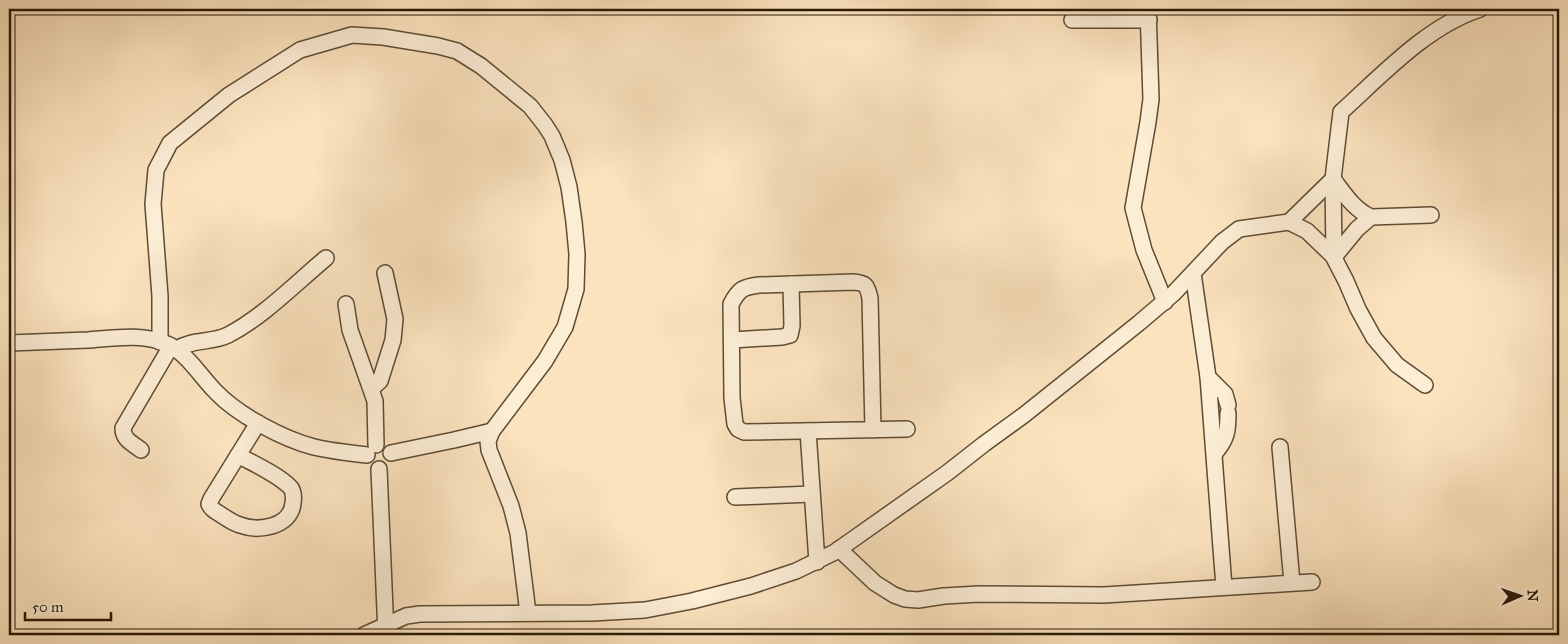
<svg xmlns="http://www.w3.org/2000/svg" width="1568" height="644" font-family="'IM FELL Great Primer',serif">
	<style>
		.lines { fill: none; stroke-linecap: round; stroke-linejoin: round }
		.minor-casing { stroke: #5e4c35; stroke-width: 18 }
		.minor { stroke: #fcedd5; stroke-width: 15 }
	</style>
	<rect width="100%" height="100%" fill="#fbe3be"/>
	<filter id="stains"><feTurbulence type="fractalNoise" baseFrequency=".004" numOctaves="4"/><feColorMatrix values="0 0 0 0 .2 0 0 0 0 .09 0 0 0 0 .02 0 0 0 .5 -.17"/></filter>
	<radialGradient id="worn" r=".72"><stop offset=".6" stop-color="#630" stop-opacity="0"/><stop offset="1" stop-color="#630" stop-opacity=".3"/></radialGradient>
	<g class="lines">
		<g class="minor-casing">
			<g id="minor">
				<polyline points="1148,9 1151,99 1148,122 1133,208 1144,250 1165,302"/>
				<polyline points="1072,20 1149,20"/>
				<path d="M1333,179C1344,193 1354,210 1371,217L1431,215"/>
				<polyline points="1333,179 1334,257"/>
				<polyline points="1289,222 1307,231 1333,256 1346,281 1358,309 1374,338 1397,365 1425,385"/>
				<polyline points="1334,257 1357,229 1371,217"/>
				<polyline points="1193,273 1208,377 1224,587"/>
				<polyline points="346,304 350,330 375,401 376,445"/>
				<polyline points="732,340 782,337 790,335 792,326 791,284"/>
				<polyline points="160,342 160,296 153,204 156,170 170,143 229,95 300,50 352,35 383,37 438,46 457,51 481,66 530,106 545,125 552,136 562,160 569,187 574,222 577,254 576,289 565,327 545,361 492,431 488,441 489,450 511,506 518,533 528,613"/>
				<path d="M9,343C35,342 62,341 88,340C114,338 143,333 167,344C186,352 201,377 216,392C238,415 283,439 314,447C331,451 349,453 367,455"/>
				<path d="M177,349C192,339 212,343 228,335C263,317 296,283 326,258"/>
				<polyline points="1208,377 1225,394 1228,405"/>
				<polyline points="372,388 380,381 393,340 395,319 385,273"/>
				<path d="M873,430L870,298C867,285 866,283 853,282L759,285C743,287 739,289 731,304L732,398L735,424L738,429L744,432L907,429"/>
				<polyline points="808,431 817,562"/>
				<polyline points="1280,447 1292,583"/>
				<path d="M141,450C132,443 123,440 123,428L171,346"/>
				<polyline points="391,453 454,440 492,431"/>
				<path d="M1215,453C1227,439 1228,431 1228,413"/>
				<path d="M238,455C254,464 279,475 291,488C294,493 294,497 293,503C291,527 259,532 240,525C233,523 226,518 220,514C215,511 211,509 209,504L211,499L258,423"/>
				<polyline points="379,469 386,634"/>
				<polyline points="735,497 812,494"/>
				<polyline points="839,549 875,583 894,595 905,599 918,600 944,596 979,594 1104,595 1312,582"/>
				<path d="M364,635L406,616L420,614L592,613L645,610L692,601L751,586L796,571L835,552L947,473L984,444L1024,415L1139,323L1173,294L1222,242L1239,229L1289,222L1333,179L1341,112C1382,75 1427,26 1480,9"/>
			</g>
		</g>
		<use href="#minor" class="minor"/>
	</g>
	<rect width="1568" height="644" fill="none" stroke="#fbe3be" stroke-width="30"/>
	<rect x="10" y="10" width="1548" height="624" fill="none" stroke="#291907" stroke-width="2.5"/>
	<rect x="15" y="15" width="1538" height="614" fill="none" stroke="#291907"/>
	<g transform="translate(1520 596) rotate(88)" stroke="#fcedd5" stroke-width="4" paint-order="stroke">
	<path d="M0-4L9 19L0 12L-9 19Z" fill="#291907"/>
	<text y="-8" font-size="14" font-weight="bold" text-anchor="middle" fill="#291907">N</text>
	</g>
	<path d="M25 612v8h86v-8" fill="none" stroke="#291907" stroke-width="2.5"/>
	<text x="32" y="612" font-size="15" fill="#291907" stroke="#fcedd5" stroke-width="4" paint-order="stroke">50 m</text>
	<rect width="100%" height="100%" filter="url(#stains)"/>
	<rect width="100%" height="100%" fill="url(#worn)"/>
</svg>
